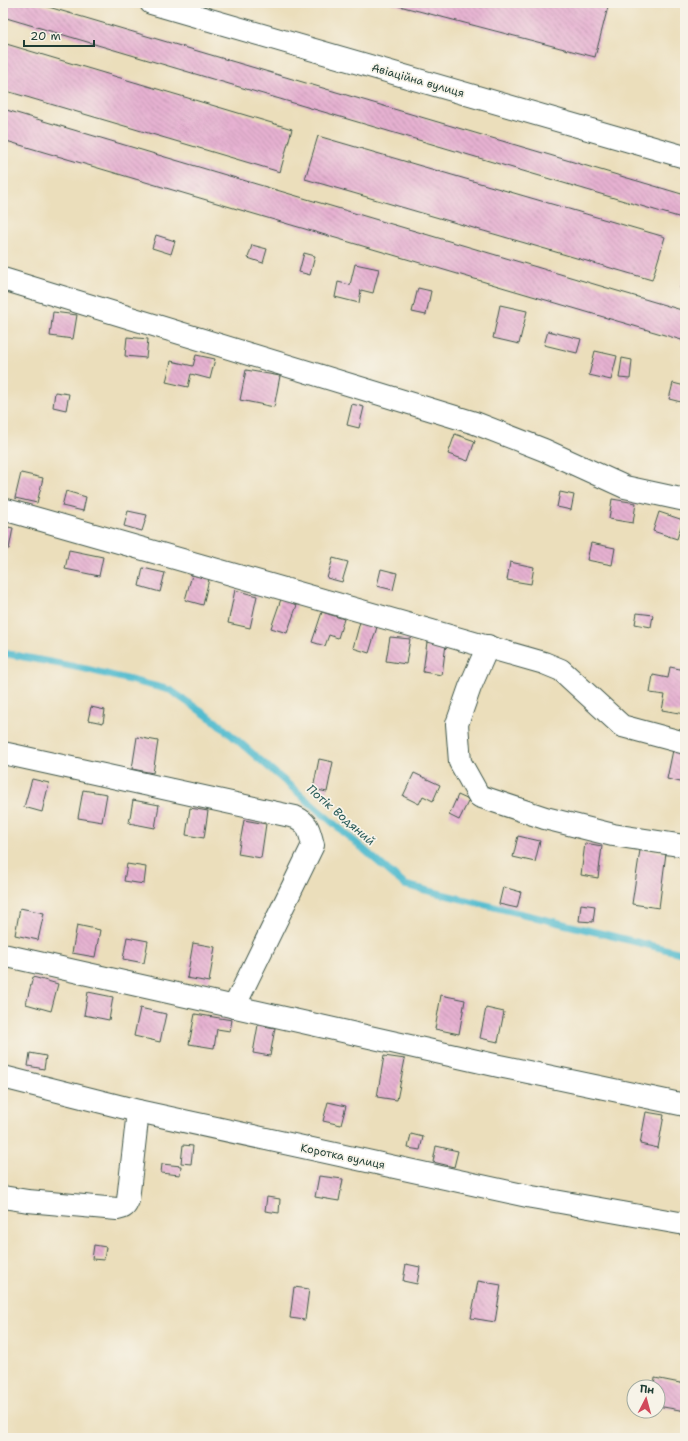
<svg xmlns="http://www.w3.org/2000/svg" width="688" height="1441" font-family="'Shantell Sans',sans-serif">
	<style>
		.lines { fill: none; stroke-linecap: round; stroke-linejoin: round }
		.stream { stroke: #52bccf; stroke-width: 7 }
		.building { fill: url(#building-back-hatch) }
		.street-casing { stroke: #3e5548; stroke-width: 24 }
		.secondary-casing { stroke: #3e5548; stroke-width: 24 }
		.street { stroke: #fff; stroke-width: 22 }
		.secondary { stroke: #fff; stroke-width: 22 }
		.labels { text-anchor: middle; stroke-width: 3.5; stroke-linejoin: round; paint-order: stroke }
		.street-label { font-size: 11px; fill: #1f3d34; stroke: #f7f3e8 }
		.water-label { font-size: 12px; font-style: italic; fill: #2c5d5b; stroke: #f7f3e8 }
	</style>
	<defs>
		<pattern id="building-back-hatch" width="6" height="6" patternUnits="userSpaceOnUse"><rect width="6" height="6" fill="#e6b1d1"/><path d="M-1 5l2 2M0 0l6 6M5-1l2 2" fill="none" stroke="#ba91aa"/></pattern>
	</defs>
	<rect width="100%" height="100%" fill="#f7f3e8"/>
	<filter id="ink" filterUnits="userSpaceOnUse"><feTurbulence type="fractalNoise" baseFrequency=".025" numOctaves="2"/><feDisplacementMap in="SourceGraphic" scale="8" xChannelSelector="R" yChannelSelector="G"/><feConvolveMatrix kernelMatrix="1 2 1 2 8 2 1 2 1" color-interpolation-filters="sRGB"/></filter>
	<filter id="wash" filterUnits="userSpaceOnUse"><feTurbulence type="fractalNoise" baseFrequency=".012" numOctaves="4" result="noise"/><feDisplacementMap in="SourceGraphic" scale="16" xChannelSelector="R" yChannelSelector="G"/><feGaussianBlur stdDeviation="0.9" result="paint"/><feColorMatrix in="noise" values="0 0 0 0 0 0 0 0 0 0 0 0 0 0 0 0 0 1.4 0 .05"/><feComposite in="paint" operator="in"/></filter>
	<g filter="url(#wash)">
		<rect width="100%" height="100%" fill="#ebdebb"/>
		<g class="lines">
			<polyline class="stream" points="3,653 86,669 170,690 215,721 405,885 685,954"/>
		</g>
		<g id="blocks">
			<g class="building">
				<polygon points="3,3 35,3 685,195 685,219 3,17"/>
				<polygon points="388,3 609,3 595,57"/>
				<polygon points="3,43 292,129 280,172 3,90"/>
				<polygon points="3,109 685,311 685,341 3,140"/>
				<polygon points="318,136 665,237 652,280 305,179"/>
				<polygon points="156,235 175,241 171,254 152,248"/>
				<polygon points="252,245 267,249 263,263 248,258"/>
				<polygon points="304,253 315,256 310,275 299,272"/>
				<polygon points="355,264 379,269 373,293 361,290 359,303 335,297 338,282 350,285"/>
				<polygon points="685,272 685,290 680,288"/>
				<polygon points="418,288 431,291 426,315 412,312"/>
				<polygon points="500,305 527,311 519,344 493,338"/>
				<polygon points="53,312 77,315 73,339 50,336"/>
				<polygon points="548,331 581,339 577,353 544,345"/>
				<polygon points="127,337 148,339 146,358 125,356"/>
				<polygon points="595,351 617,356 611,380 589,375"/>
				<polygon points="196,355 215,359 210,379 191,374 188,387 166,382 171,361 193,366"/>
				<polygon points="622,358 632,360 630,379 619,378"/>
				<polygon points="246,370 280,376 274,407 240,400"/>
				<polygon points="673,383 685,386 685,403 669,399"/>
				<polygon points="55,392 69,394 66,410 53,407"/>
				<polygon points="352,404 364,407 359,428 347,425"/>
				<polygon points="455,434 475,441 468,461 448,454"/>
				<polygon points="21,473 43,478 37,503 15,498"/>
				<polygon points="66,491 86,497 83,511 62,506"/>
				<polygon points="560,492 574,495 571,510 557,507"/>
				<polygon points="612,499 636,503 633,523 609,519"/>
				<polygon points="128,511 147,515 142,531 124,526"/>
				<polygon points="659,512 683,520 677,539 653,531"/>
				<polygon points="3,526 13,528 9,549 3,548"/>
				<polygon points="591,543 615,548 612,565 587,560"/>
				<polygon points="69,550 103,557 99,576 65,569"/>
				<polygon points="333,558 348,562 342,582 327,578"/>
				<polygon points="510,562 534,567 531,584 507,580"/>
				<polygon points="143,568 165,573 160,592 139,586"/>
				<polygon points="381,569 397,573 393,590 377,586"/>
				<polygon points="192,575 209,579 203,605 185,600"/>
				<polygon points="235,590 257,596 250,628 228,623"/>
				<polygon points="281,599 297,605 287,633 271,628"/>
				<polygon points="322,612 344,619 338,638 329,635 325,646 312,642"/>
				<polygon points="637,613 653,615 651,627 635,624"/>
				<polygon points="360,622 377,627 369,653 353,648"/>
				<polygon points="390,637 410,639 406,664 386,661"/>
				<polygon points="427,642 446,644 442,675 423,672"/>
				<polygon points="670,667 685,670 685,714 662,710 665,695 650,693 653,675 668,678"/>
				<polygon points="91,707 105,710 103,723 88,720"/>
				<polygon points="137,737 158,741 153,773 132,769"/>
				<polygon points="673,750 685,752 685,783 667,779"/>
				<polygon points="319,759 333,762 327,792 313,789"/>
				<polygon points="414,773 440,785 433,801 423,796 419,804 403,796"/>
				<polygon points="32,779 49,783 42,812 24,807"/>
				<polygon points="83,790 107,794 102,822 78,818"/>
				<polygon points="458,795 469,800 459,820 449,815"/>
				<polygon points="133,800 159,805 155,828 129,823"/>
				<polygon points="190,808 208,811 204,838 186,835"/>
				<polygon points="244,820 266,824 261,858 238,854"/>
				<polygon points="518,836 540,841 535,862 513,857"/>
				<polygon points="585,843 602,846 598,878 581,875"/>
				<polygon points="640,850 666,853 659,908 632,904"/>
				<polygon points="127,864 146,867 144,884 124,881"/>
				<polygon points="503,887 521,892 517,908 499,904"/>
				<polygon points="581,904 595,906 593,922 579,921"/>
				<polygon points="20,908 44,913 38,940 15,935"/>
				<polygon points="77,925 100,930 95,957 72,953"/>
				<polygon points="127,937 148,941 144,963 123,959"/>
				<polygon points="193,943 215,947 209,982 187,978"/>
				<polygon points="33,977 58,984 51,1011 26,1004"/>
				<polygon points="88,992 113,997 109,1020 84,1015"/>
				<polygon points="441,995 465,1000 459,1034 435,1029"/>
				<polygon points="140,1008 166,1014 160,1042 134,1036"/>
				<polygon points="486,1008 504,1012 498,1042 480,1038"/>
				<polygon points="195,1014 232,1020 230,1031 217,1029 214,1048 189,1044"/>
				<polygon points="258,1025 275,1028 270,1056 253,1053"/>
				<polygon points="30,1053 46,1056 44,1069 28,1066"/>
				<polygon points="384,1056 405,1059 397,1100 377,1097"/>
				<polygon points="328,1102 346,1106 341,1125 323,1121"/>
				<polygon points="646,1112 664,1115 658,1148 640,1144"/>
				<polygon points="411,1134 423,1137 420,1150 408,1148"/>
				<polygon points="183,1145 193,1146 191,1164 181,1163"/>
				<polygon points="436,1146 458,1151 454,1167 433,1162"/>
				<polygon points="162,1164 181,1166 180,1175 161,1173"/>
				<polygon points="319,1176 343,1179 339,1201 315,1197"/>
				<polygon points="267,1197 280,1199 279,1213 265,1211"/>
				<polygon points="94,1245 106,1247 104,1260 92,1259"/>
				<polygon points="406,1264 420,1267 417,1284 403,1281"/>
				<polygon points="478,1281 501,1285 495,1322 471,1318"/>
				<polygon points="294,1287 309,1289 305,1320 290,1318"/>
				<polygon points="655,1378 685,1384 685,1411 658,1406 658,1387 654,1387"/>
			</g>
		</g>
	</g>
	<g filter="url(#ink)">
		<use href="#blocks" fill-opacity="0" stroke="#3e5548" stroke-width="1"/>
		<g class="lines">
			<g class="street-casing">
				<g id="street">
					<polyline points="3,279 475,423 544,450 625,487 685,500"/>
					<polyline points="3,509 544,663 561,670 622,726 685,743"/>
					<polyline points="488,646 470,687 457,724 460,762 479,796 545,818 613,835 685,846"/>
					<path d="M3,753L295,817C309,823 309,831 313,845L234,1007"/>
					<polyline points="3,955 499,1066 685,1105"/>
					<polyline points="3,1077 138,1111 532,1197 685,1224"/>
					<path d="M3,1197L28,1201L117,1209C124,1208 126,1206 128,1200L138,1111"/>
				</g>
			</g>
			<g class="secondary-casing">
				<polyline id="secondary" points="151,3 685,157"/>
			</g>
			<use href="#street" class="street"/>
			<use href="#secondary" class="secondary"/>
		</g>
	</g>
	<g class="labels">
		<g class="street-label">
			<text transform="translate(418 80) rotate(16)" y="4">Авіаційна вулиця</text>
			<text transform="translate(343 1156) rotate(12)" y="4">Коротка вулиця</text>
		</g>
		<g class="water-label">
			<text transform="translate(341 815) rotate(41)" y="4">Потік Водяний</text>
		</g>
	</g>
	<rect width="688" height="1441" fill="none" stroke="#f7f3e8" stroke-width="16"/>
	<g transform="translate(646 1399) rotate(6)"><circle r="19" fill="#f7f3e8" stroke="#a1aaa0"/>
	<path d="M0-3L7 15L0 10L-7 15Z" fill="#d1495b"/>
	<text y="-6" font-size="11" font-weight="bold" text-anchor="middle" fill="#1f3d34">Пн</text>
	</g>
	<path d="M24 40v6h70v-6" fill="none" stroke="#1f3d34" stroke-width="2"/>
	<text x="30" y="40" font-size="12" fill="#1f3d34" stroke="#f7f3e8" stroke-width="3" paint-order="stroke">20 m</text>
</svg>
